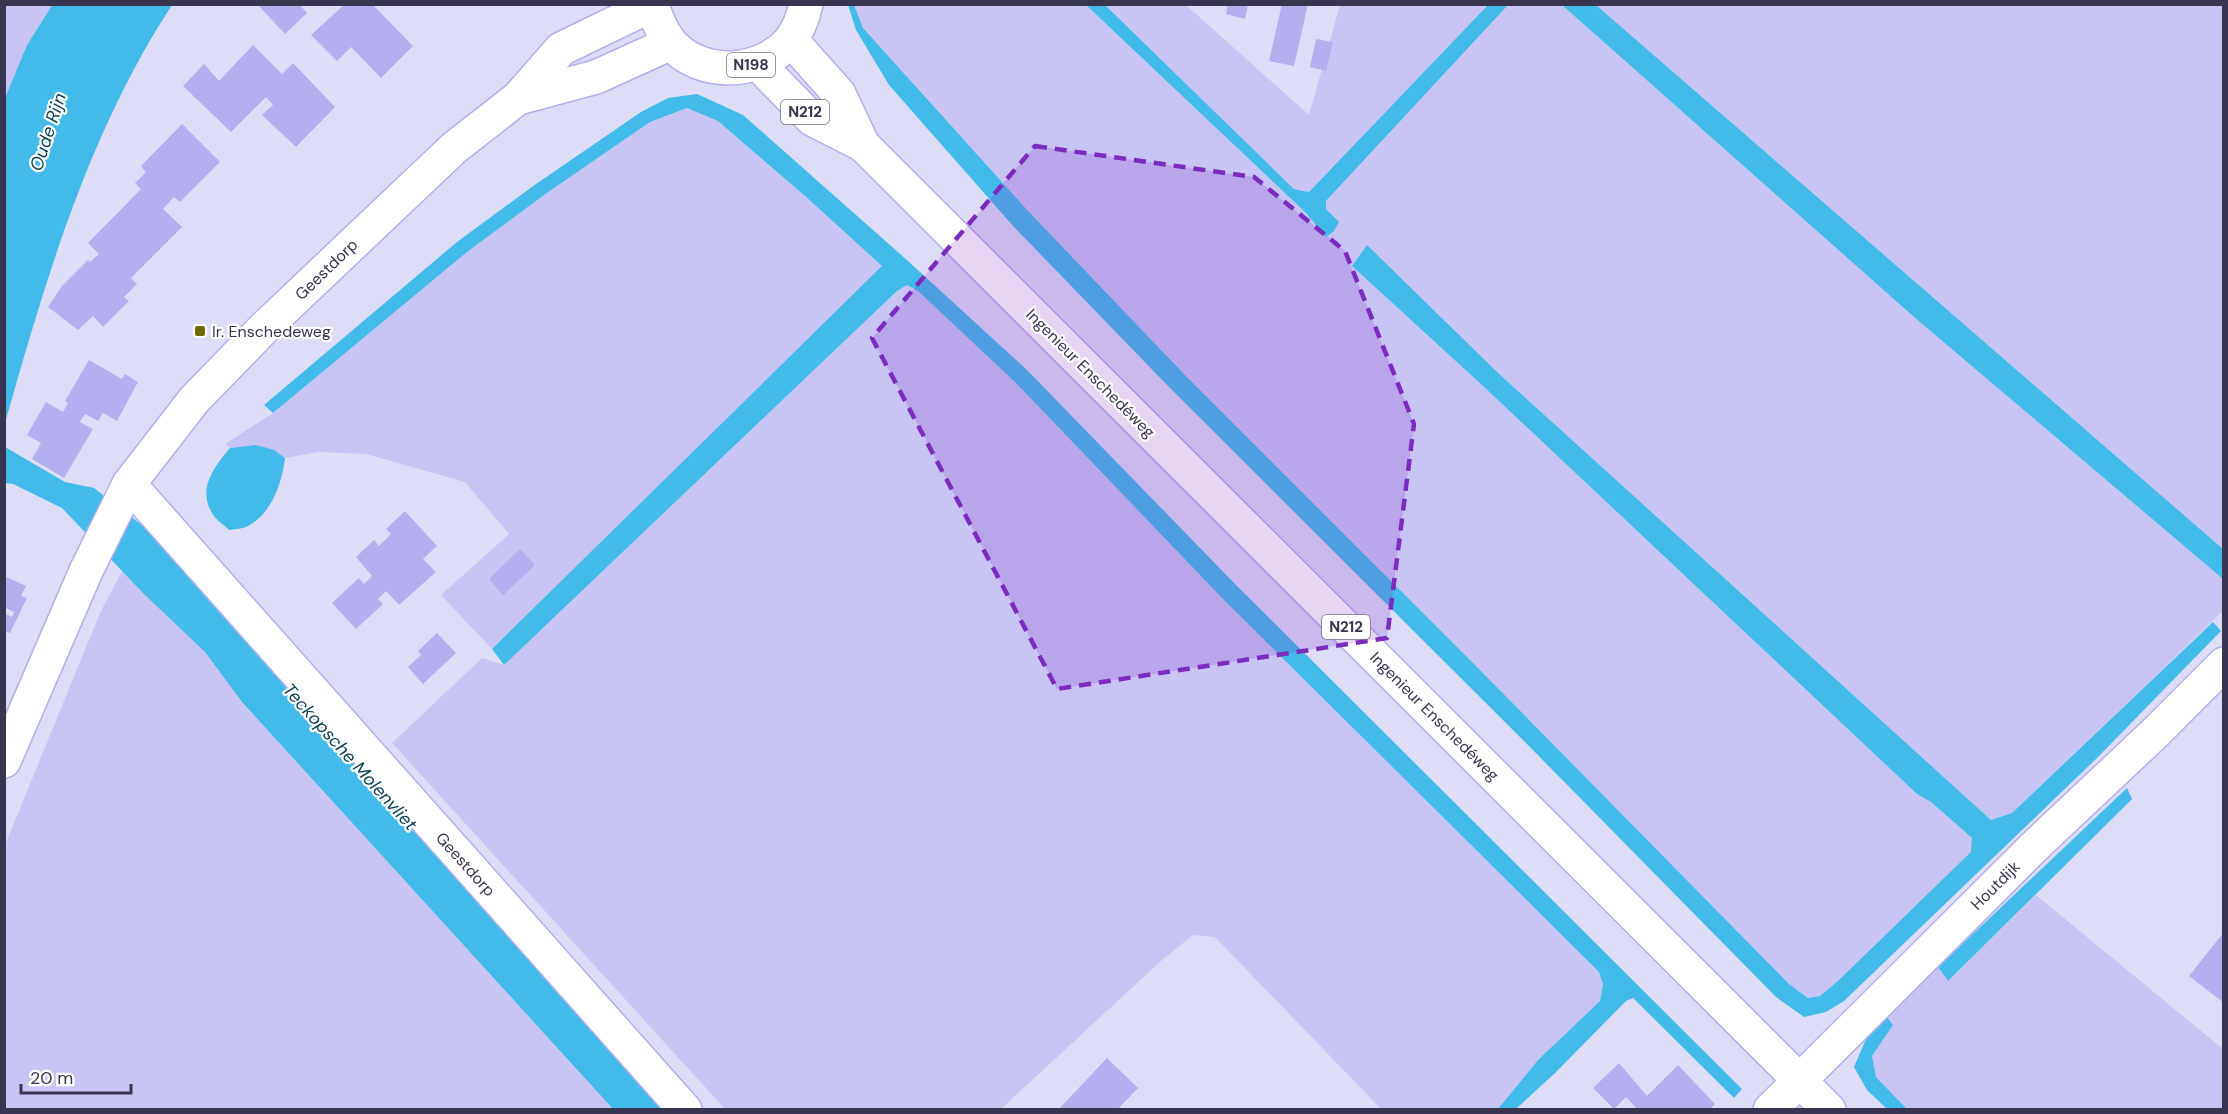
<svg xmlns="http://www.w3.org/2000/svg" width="2228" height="1114" font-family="'DM Sans',sans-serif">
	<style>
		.green { fill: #c8c4f4 }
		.water { fill: #43bbea }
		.building { fill: #b4afef }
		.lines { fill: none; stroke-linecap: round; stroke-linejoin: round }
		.minor-casing { stroke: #b3aeee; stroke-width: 36 }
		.major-casing { stroke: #b3aeee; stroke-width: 36 }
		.minor { stroke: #fff; stroke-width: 33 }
		.major { stroke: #fff; stroke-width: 33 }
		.marked { fill: #7b2cbf; fill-opacity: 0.2; stroke: #7b2cbf; stroke-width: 4.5; stroke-dasharray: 12 8; stroke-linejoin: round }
		.poi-dot { fill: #6d6a07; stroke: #fff; stroke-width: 2 }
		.labels { text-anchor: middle; stroke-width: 4.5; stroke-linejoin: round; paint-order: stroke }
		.shield { fill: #fff; stroke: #737284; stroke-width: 1.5 }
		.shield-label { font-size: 15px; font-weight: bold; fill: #37354f }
		.street-label { font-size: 16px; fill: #37354f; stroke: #fff }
		.poi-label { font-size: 16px; fill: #37354f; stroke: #fff; text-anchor: start }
		.water-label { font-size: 18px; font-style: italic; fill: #0d4154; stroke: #fff }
	</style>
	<rect width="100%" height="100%" fill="#deddf8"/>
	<!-- green -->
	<path class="green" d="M 5,5 L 53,5 L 27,45 L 5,98 Z
		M 854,5 L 1086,5 L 1306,213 L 1326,237 L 1326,201 L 1508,5 L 1562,5 L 1914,317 L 2223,579 L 2223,611 L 2012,813 L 1991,820 L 1496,371 L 1366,246 L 1352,266 L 1483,386 L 1917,794 L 1931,802 L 1972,838 L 1972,852 L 1839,980 L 1820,996 L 1808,998 L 1789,984 L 1474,664 L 1184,374 L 1029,212 L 863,28 Z
		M 1105,5 L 1186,5 L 1309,115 L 1340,5 L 1488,5 L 1309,192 L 1294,189 Z
		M 1596,5 L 2223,5 L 2223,549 Z
		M 687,108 L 718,121 L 805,196 L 883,267 L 492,649 L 441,595 L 509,534 L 465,482 L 366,454 L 318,452 L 285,458 C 267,445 252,445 230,448 L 225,444 L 273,413 L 467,252 L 544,195 L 650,122 Z
		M 907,285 L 918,291 L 1015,382 L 1223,599 L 1599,972 L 1603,984 L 1600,1001 L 1538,1060 L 1498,1109 L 1381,1109 L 1215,937 L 1193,935 L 1162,960 L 1001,1109 L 725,1109 L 392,743 L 482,658 L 504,665 L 897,291 Z
		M 122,571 L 205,652 L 242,702 L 613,1109 L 5,1110 L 5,845 L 100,613 Z
		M 2036,895 L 2223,1049 L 2223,1109 L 1907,1109 L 1876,1077 L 1872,1056 L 1893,1025 L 1887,1017 L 1938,967 L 1948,981 Z"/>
	<!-- water -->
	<path class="water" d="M 53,4 L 172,5 C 89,132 46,278 5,423 L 5,98 L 27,45 Z
		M 848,5 L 854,5 L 863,28 L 1029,212 L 1184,374 L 1474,664 L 1789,984 L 1808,998 L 1820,996 L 1839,980 L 1971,852 L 1972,838 L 1931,802 L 1917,794 L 1483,386 L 1352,266 L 1367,245 L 1496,371 L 1991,820 L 2012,813 L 2213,622 L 2221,631 L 2097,758 L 1844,1001 L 1826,1012 L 1804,1017 L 1776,997 L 1527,744 L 1171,389 L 1014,227 L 889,85 L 856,30 Z
		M 1086,5 L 1105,5 L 1294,189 L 1309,192 L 1488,5 L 1508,5 L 1326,201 L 1326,209 L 1339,222 L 1334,231 L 1326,237 L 1306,213 Z
		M 1562,5 L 1596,5 L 2223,549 L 2223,579 L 1914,317 Z
		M 697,94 L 743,115 L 908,261 L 1028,371 L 1237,586 L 1742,1089 L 1734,1098 L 1633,998 L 1626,1001 L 1555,1073 L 1516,1109 L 1498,1109 L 1538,1060 L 1600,1001 L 1603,984 L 1599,972 L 1223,599 L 1015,382 L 918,291 L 907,285 L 897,291 L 504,665 L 492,649 L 882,266 L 805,196 L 718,121 L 687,108 L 650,122 L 544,195 L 467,252 L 273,413 L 264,405 L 457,242 L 536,184 L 641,112 L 668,98 Z
		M 256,445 L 274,450 L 285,458 C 282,483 272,513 248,526 C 243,529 235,529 229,530 C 224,525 215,519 212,513 C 197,488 215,466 230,448 Z
		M 5,447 L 65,482 L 94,488 L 155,535 L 236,631 L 366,765 L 670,1109 L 613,1109 L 242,702 L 205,652 L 144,594 L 62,508 L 13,484 L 5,483 Z
		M 2127,788 L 2132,799 L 1948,981 L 1938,967 Z
		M 1887,1017 L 1893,1025 L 1872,1056 L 1876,1077 L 1907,1109 L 1887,1109 L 1867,1090 L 1854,1067 L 1869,1032 Z"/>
	<!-- building -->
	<path class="building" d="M 257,4 L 299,4 L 307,13 L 285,34 Z
		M 345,4 L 372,4 L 413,46 L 381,78 L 351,47 L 337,61 L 311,35 Z
		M 1228,4 L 1248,4 L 1245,19 L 1226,14 Z
		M 1282,4 L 1308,4 L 1294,66 L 1269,61 Z
		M 1316,39 L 1333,42 L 1326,71 L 1310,67 Z
		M 253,45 L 282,74 L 293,63 L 335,107 L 296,147 L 262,115 L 273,105 L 266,97 L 231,132 L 183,86 L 204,64 L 219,81 Z
		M 182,124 L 220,162 L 180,202 L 174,197 L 163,209 L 182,227 L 131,278 L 137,284 L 124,297 L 129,301 L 103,327 L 93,316 L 78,330 L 48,307 L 62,286 L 88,260 L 90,262 L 99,254 L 88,243 L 141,189 L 135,183 L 146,172 L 141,166 Z
		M 89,360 L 122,379 L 125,374 L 138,382 L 117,421 L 103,413 L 98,421 L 85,414 L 80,422 L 93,429 L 64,478 L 32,459 L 41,443 L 27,435 L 46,402 L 63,412 L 68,403 L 65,401 Z
		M 405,511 L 437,546 L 423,559 L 436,572 L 399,605 L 386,591 L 378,599 L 383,604 L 356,629 L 332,603 L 359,578 L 364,584 L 372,576 L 356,557 L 374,540 L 379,546 L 391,534 L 386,529 Z
		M 520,549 L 535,565 L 503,595 L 489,579 Z
		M 4,576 L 26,586 L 21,596 L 27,598 L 10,633 L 4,631 L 4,617 L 6,614 L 12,617 L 14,612 L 4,607 Z
		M 437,633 L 456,653 L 423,684 L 408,667 L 421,655 L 418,651 Z
		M 2224,932 L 2224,1003 L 2189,976 Z
		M 1107,1058 L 1138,1088 L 1117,1110 L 1058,1110 Z
		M 1619,1063 L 1647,1096 L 1678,1065 L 1715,1104 L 1709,1110 L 1638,1110 L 1626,1097 L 1614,1109 L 1593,1088 Z"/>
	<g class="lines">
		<defs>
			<path id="minor" d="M 129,484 L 685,1110
				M 1770,1110 L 2036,845 L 2155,733 L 2224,664"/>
			<path id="major" d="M 652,4 C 656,18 661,30 670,42 C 700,78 759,75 789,42 C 798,31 803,18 806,4
				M 791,40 L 839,94 L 863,145
				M 757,63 L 812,119 L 863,145 L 1829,1110
				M 518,98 L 596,77 L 671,43
				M 4,761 L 86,571 L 129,484 L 194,400 L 264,328 L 454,148 L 518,98 L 561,49 L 652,5"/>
		</defs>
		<!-- minor casing -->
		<use href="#minor" class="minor-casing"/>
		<!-- major casing -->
		<use href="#major" class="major-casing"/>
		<!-- minor -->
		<use href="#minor" class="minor"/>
		<!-- major -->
		<use href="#major" class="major"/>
	</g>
	<!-- marked area -->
	<path class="marked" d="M 1035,146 L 1254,177 L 1345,251 L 1414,424 L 1387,638 L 1057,689 L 872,338 Z"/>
	<!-- markers -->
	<rect class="poi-dot" x="194" y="325" width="12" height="12" rx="3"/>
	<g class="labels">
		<!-- shield labels -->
		<g class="shield">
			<rect x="727" y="53" width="48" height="24" rx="4.5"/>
			<rect x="781" y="100" width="48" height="24" rx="4.5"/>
			<rect x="1322" y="615" width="48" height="24" rx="4.5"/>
		</g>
		<g class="shield-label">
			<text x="751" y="70">N198</text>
			<text x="805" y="117">N212</text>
			<text x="1346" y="632">N212</text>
		</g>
		<!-- street labels -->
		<g class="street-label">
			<text transform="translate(326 269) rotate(-44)" y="6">Geestdorp</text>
			<text transform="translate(1091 373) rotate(45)" y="6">Ingenieur Enschedéweg</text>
			<text transform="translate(1435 716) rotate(45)" y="6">Ingenieur Enschedéweg</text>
			<text transform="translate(466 864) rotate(48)" y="6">Geestdorp</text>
			<text transform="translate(1995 885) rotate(-45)" y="6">Houtdijk</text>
		</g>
		<!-- poi labels -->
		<g class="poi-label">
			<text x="212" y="337">Ir. Enschedeweg</text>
		</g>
		<!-- water labels -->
		<g class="water-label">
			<text transform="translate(48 132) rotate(-72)" y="6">Oude Rijn</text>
			<text transform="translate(350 757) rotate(48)" y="6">Teckopsche Molenvliet</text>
		</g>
	</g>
	<!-- border -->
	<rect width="2228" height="1114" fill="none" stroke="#37354f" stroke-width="12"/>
	<!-- scale -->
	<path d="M21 1084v9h110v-9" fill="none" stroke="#37354f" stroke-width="3"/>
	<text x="30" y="1084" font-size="18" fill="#37354f" stroke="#ffffff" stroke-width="4.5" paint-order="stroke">20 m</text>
</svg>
